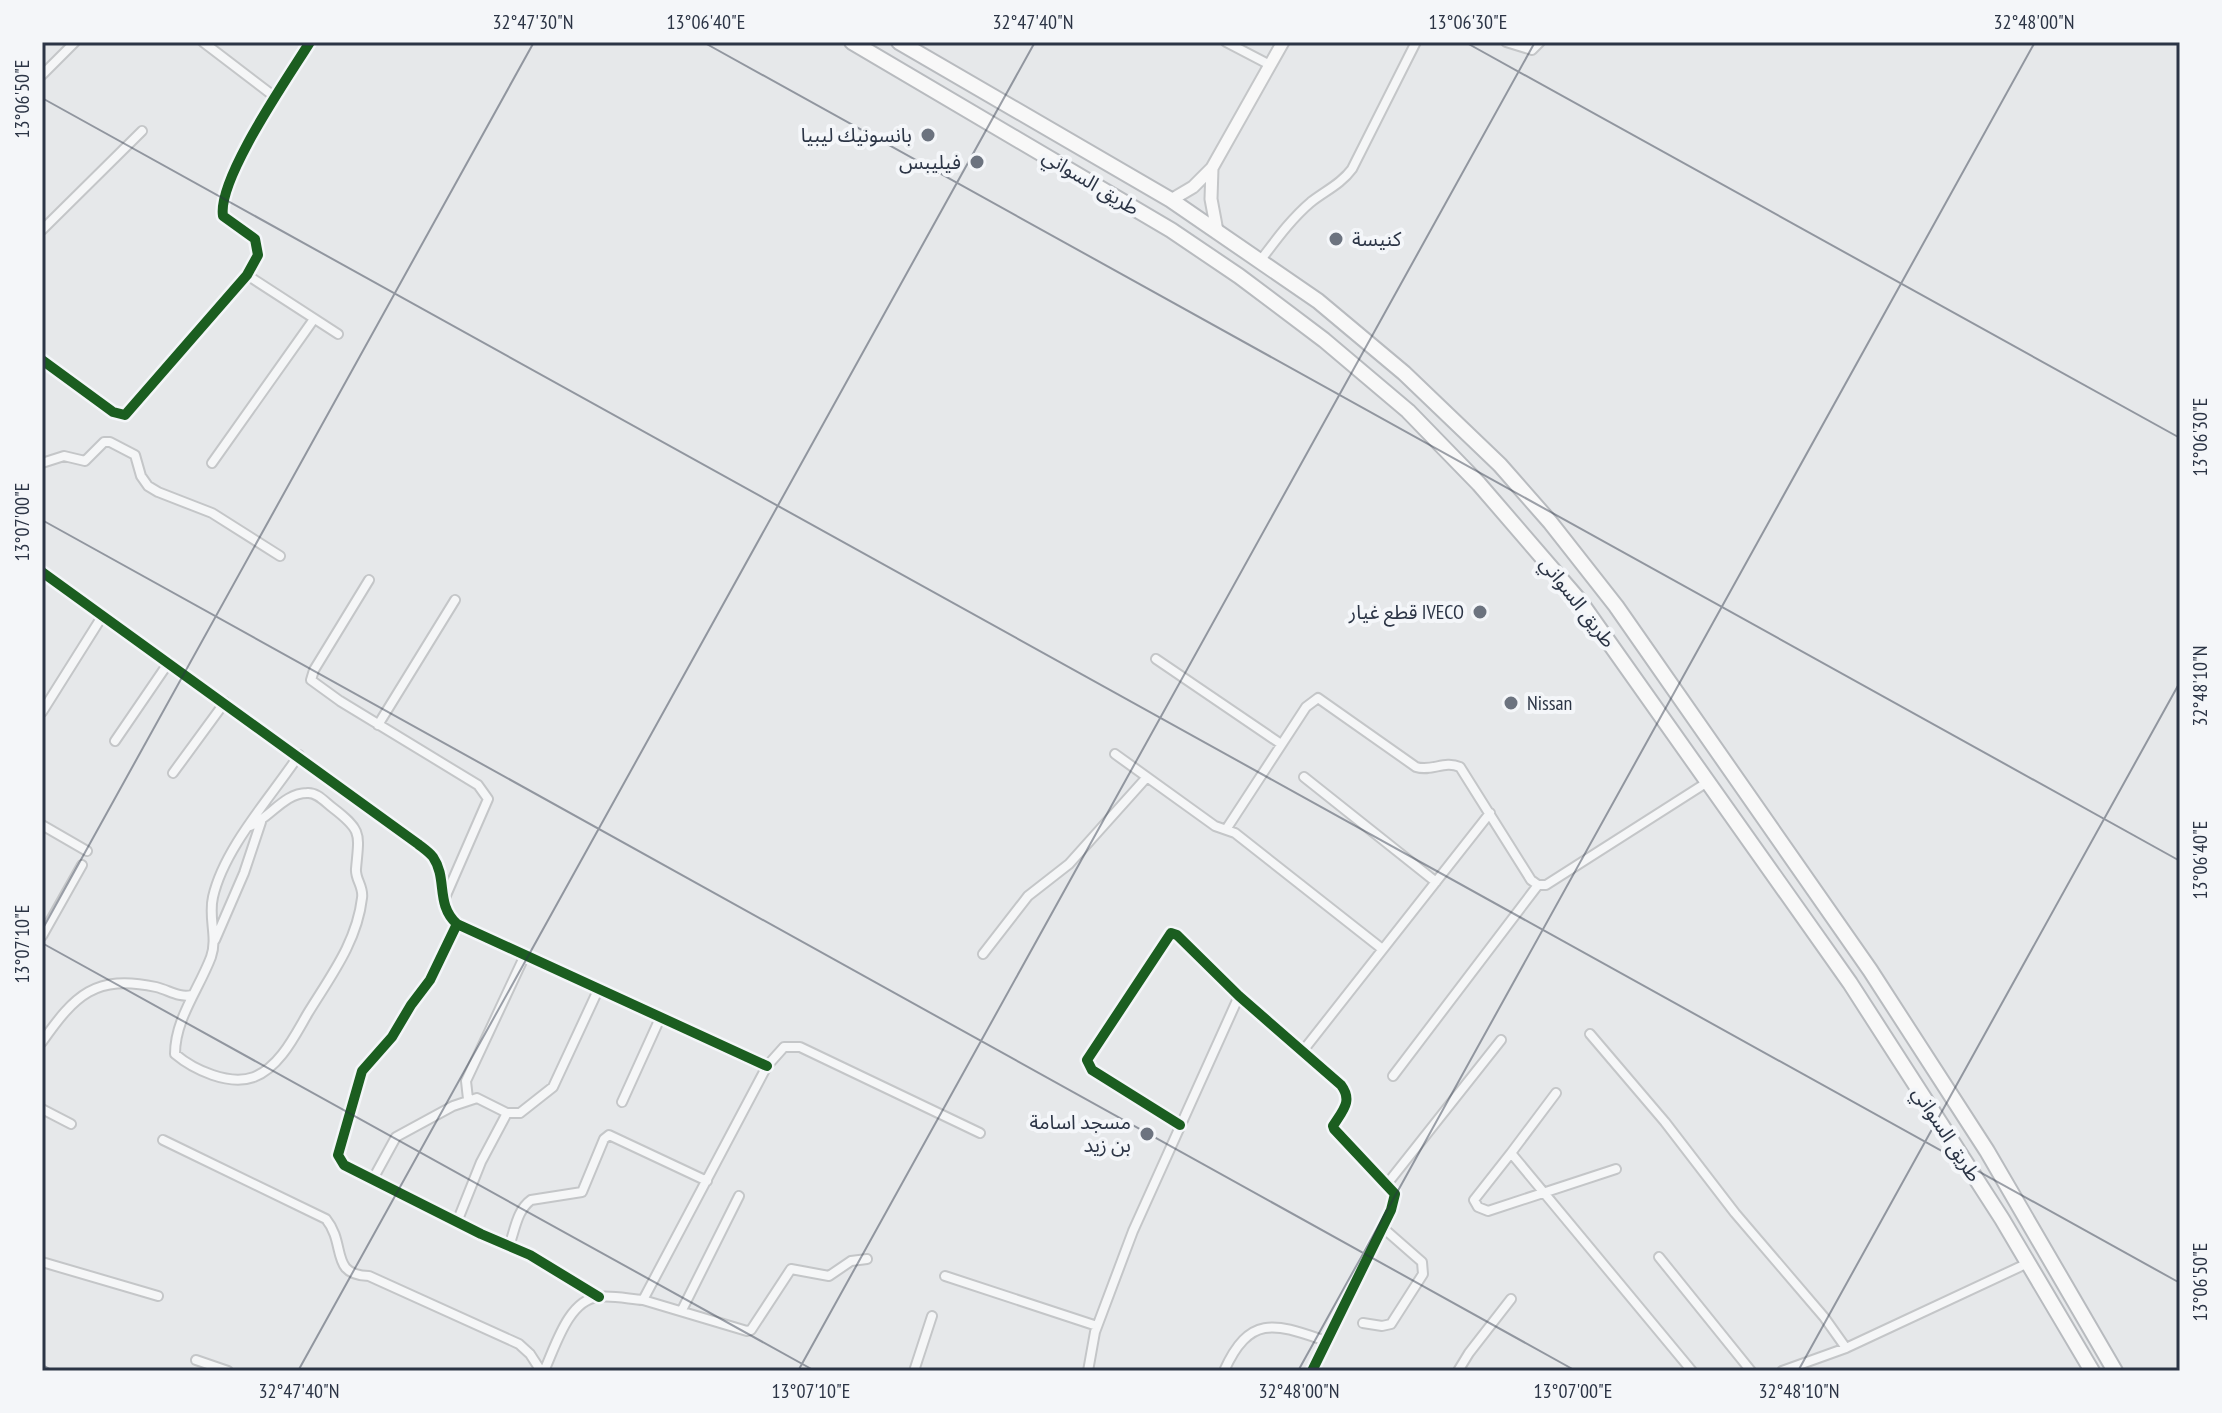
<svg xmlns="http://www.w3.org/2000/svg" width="2222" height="1413" font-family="'PT Sans Narrow','Noto Sans Arabic',sans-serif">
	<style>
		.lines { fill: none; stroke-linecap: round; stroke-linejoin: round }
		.minor-casing { stroke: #c4c6c8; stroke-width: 12 }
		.secondary-casing { stroke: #c4c6c8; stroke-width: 15 }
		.trunk-casing { stroke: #b8bbbf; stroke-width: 18 }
		.minor { stroke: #f5f6f7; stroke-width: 8 }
		.secondary { stroke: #f8f8f8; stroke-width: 11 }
		.trunk { stroke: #f8f8f8; stroke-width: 14 }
		.cycleway-casing { stroke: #f4f6f9; stroke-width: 15 }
		.cycleway { stroke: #1b5e20; stroke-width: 10 }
		.ticks { fill: none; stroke: #2b3445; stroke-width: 2; stroke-opacity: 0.45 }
		.poi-dot { fill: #6c737f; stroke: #f4f6f9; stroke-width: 3 }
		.labels { text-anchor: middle; stroke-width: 8; stroke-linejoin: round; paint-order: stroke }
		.poi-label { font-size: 20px; fill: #2b3445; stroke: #f4f6f9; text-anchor: end }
		.street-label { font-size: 20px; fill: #2b3445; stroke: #f4f6f9 }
		.neatline { fill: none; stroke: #2b3445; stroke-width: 3 }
		.ticks-label { font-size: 20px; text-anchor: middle; fill: #2b3445 }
	</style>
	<rect width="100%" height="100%" fill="#e6e8ea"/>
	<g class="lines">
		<defs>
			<path id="minor" d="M 203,42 L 275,97
				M 1226,42 L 1270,65
				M 1506,42 L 1532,50 L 1540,42
				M 42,75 L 75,42
				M 42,230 L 142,131
				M 1260,261 C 1276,240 1291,219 1311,202 C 1325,191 1341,184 1352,169 L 1416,42
				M 247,275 L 338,334
				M 42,360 L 113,412 L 125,415 L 247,275 L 258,255 L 255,239 L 223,216 C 217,179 289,76 310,42
				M 42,463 L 64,456 L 85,461 L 104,442 L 110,442 L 135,455 L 141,476 L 148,486 L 158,492 L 212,513 L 280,556
				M 212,463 L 314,319
				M 42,572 L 418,844 C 423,848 429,852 433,857 C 448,879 435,904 457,924 L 767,1066
				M 369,580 L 314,670 L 311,680 L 340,701 L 478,785 L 488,799 L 444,900
				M 1156,659 L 1281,744
				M 42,712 L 103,615
				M 378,725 L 455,600
				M 115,741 L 169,662
				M 1115,754 L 1215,826 L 1235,833 L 1381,948
				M 173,773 L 225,702
				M 1304,777 L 1436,882
				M 42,825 L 87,851
				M 250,826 C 270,818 284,793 307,793 C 317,792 325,802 333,808 C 363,831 359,834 356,869 C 355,879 364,887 362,898 C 357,942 330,977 308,1013 C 295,1035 280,1067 254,1077 C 229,1086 194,1070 175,1054 C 175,1019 199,989 211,957 C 218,937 208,918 213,897 C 224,848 271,797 299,755
				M 1227,828 L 1306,707 L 1318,698 L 1416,767 C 1432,772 1444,760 1460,767 L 1531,880 L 1538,885
				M 457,924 L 430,980 L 411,1005 L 392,1037 L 362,1071 L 338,1155 L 344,1165 L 481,1234 L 530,1255 L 599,1297
				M 42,936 L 82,865
				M 215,940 L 244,873 L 261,822
				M 983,954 L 1028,896 L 1069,864 L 1147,777
				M 1590,1034 L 1665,1122 L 1735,1213 L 1824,1317 L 1846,1348
				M 42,1042 C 75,995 95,974 156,987 C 169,990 178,998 192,995
				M 1302,1052 L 1490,813
				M 1393,1076 L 1538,885 L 1546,885 L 1706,783
				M 1556,1093 L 1511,1153 L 1692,1371
				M 468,1099 L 466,1081 L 525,955
				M 622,1102 L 661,1016
				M 42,1109 L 71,1124
				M 1180,1125 L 1092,1070 L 1087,1060 L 1171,933 L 1177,935 L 1239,996 L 1341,1085 C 1353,1101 1343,1110 1333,1126 L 1334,1129 L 1395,1194 L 1391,1210 L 1312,1371
				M 163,1140 L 326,1219 C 347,1245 329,1275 369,1276 L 519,1344 L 530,1354 L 541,1371
				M 1511,1153 L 1474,1200 L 1478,1207 L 1488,1211 L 1616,1169
				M 373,1179 L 396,1137 L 453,1106 L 477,1098 L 507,1113 L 520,1113 L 553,1087 L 599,988
				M 1387,1184 L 1501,1040
				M 457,1222 L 481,1162 L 507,1113
				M 509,1246 C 515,1230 517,1210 531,1200 L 582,1192 L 604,1139 L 609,1135 L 707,1181
				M 1659,1257 L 1751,1371
				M 42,1262 L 158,1296
				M 945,1276 L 1097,1326
				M 643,1300 L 747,1331 L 751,1330 L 791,1269 L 829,1276 L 851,1261 L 867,1259
				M 682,1310 L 739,1196
				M 1363,1323 L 1382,1326 L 1391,1324 L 1423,1274 L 1422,1262 L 1382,1227
				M 196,1360 L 228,1371
				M 544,1371 C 555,1348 568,1300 598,1297 C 611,1295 629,1299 643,1300 L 767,1066 L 784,1047 L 800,1047 L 980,1133
				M 914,1371 L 932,1316
				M 1088,1371 L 1095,1332 L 1133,1231 L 1239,996
				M 1224,1371 C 1250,1313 1276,1324 1326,1341
				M 1458,1371 L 1469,1353 L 1511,1299
				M 1782,1371 L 1846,1348 L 2028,1263"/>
			<path id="secondary" d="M 1212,168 L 1211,199 L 1217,231
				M 1171,200 L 1193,187 L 1212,168 L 1283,42"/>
			<path id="trunk" d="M 852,42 L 1171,230 L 1239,276 L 1324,340 L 1408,411 L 1479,484 L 1579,600 L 1850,983 L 2002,1219 L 2092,1371
				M 899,42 L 1171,200 L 1318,301 L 1404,373 L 1500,465 L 1550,522 L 1616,606 L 1870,970 L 1987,1151 L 2115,1371"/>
		</defs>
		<!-- minor casing -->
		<use href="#minor" class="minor-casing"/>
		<!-- secondary casing -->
		<use href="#secondary" class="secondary-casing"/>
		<!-- trunk casing -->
		<use href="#trunk" class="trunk-casing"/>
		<!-- minor -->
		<use href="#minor" class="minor"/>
		<!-- secondary -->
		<use href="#secondary" class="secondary"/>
		<!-- trunk -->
		<use href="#trunk" class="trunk"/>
		<defs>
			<path id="cycleway" d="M 42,360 L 113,412 L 125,415 L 247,275 L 258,255 L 255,239 L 223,216 C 217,179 289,76 310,42
				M 42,572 L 418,844 C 423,848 429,852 433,857 C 448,879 435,904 457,924 L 767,1066
				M 457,924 L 430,980 L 411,1005 L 392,1037 L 362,1071 L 338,1155 L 344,1165 L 481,1234 L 530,1255 L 599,1297
				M 1180,1125 L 1092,1070 L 1087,1060 L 1171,933 L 1177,935 L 1239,996 L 1341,1085 C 1353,1101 1343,1110 1333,1126 L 1334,1129 L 1395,1194 L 1391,1210 L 1312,1371"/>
		</defs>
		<!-- cycleway casing -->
		<use href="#cycleway" class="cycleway-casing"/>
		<!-- cycleway -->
		<use href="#cycleway" class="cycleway"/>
	</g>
	<!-- ticks -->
	<path class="ticks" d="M 703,42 L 2180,861M 1465,42 L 2180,438M 42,98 L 2180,1283M 42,520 L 1576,1371M 42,930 L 534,42M 42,943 L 815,1371M 42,1365 L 53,1371M 298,1371 L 1035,42M 798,1371 L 1535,42M 1298,1371 L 2035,42M 1798,1371 L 2180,682"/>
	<!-- markers -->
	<g class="poi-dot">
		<circle cx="928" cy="135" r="8"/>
		<circle cx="977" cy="162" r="8"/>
		<circle cx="1336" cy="239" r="8"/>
		<circle cx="1480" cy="612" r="8"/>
		<circle cx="1511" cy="703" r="8"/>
		<circle cx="1147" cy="1134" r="8"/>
	</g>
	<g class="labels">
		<!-- poi labels -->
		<g class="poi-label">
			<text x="912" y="142">بانسونيك ليبيا</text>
			<text x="961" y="169">فيليبس</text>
			<text x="1352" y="246" text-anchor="start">كنيسة</text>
			<text x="1464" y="619">قطع غيار IVECO</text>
			<text x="1527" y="710" text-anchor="start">Nissan</text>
			<text x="1131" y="1129">مسجد اسامة<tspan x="1131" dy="23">بن زيد</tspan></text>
		</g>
		<!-- street labels -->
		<g class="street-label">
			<text transform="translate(1091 182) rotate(31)" y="7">طريق السواني</text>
			<text transform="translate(1578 602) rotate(52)" y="7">طريق السواني</text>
			<text transform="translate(1947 1134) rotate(57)" y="7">طريق السواني</text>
		</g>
	</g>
	<!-- border -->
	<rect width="2222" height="1413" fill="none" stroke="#f4f6f9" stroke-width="88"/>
	<rect x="44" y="44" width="2134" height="1325" class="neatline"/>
	<g class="ticks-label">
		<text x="533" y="29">32°47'30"N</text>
		<text x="706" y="29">13°06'40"E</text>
		<text x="1033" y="29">32°47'40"N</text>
		<text x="1468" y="29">13°06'30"E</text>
		<text x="2034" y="29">32°48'00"N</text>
		<text transform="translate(22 99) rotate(-90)" y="7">13°06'50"E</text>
		<text transform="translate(2200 437) rotate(-90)" y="7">13°06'30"E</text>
		<text transform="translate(22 522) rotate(-90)" y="7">13°07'00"E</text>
		<text transform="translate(2200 686) rotate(-90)" y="7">32°48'10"N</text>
		<text transform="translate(2200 860) rotate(-90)" y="7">13°06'40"E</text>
		<text transform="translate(22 944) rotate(-90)" y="7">13°07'10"E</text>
		<text transform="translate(2200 1282) rotate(-90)" y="7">13°06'50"E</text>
		<text x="299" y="1398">32°47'40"N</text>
		<text x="811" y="1398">13°07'10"E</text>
		<text x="1299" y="1398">32°48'00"N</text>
		<text x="1573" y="1398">13°07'00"E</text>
		<text x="1799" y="1398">32°48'10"N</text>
	</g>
</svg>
